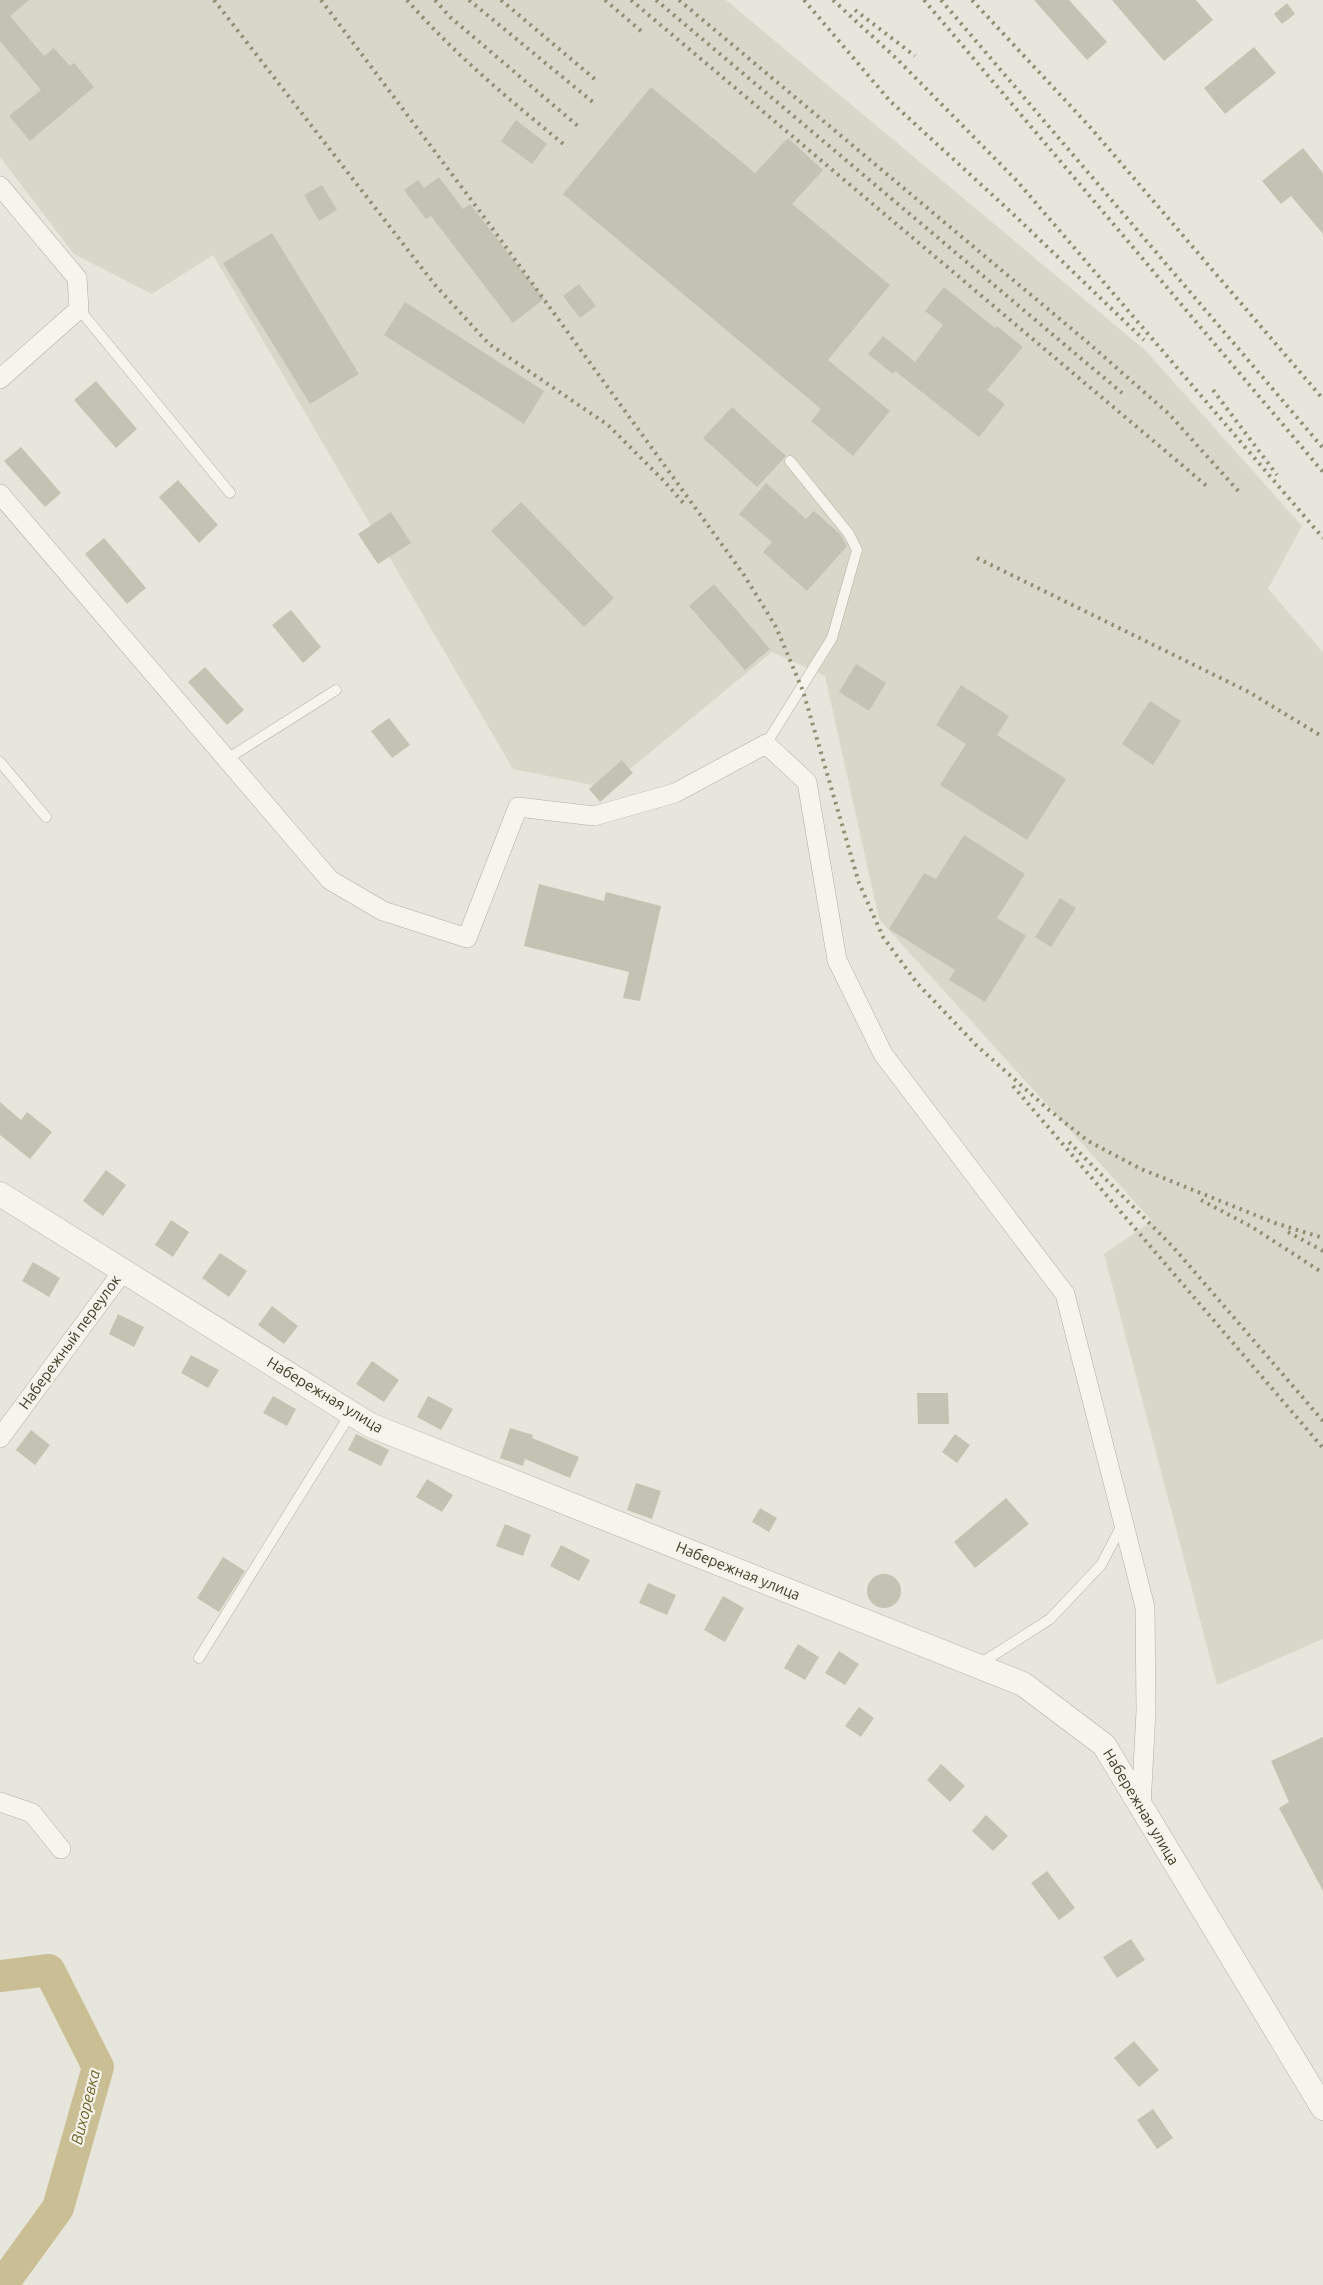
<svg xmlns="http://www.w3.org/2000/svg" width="1323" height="2285" font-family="Ubuntu,sans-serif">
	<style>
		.built { fill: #d9d7ca }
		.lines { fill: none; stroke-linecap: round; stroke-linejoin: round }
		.river { stroke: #cabe94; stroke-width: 32 }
		.building { fill: #c4c2b3 }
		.service-casing { stroke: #b1afa1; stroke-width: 11 }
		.minor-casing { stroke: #b1afa1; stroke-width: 20 }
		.tertiary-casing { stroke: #b1afa1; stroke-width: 25 }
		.service { stroke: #f5f5ee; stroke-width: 10 }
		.minor { stroke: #f5f5ee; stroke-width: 19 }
		.tertiary { stroke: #f5f5ee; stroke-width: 24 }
		.rail { stroke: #918e74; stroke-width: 4; stroke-dasharray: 2.5 5; stroke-linecap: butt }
		.labels { text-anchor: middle; stroke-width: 4.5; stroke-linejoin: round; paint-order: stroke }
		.street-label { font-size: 15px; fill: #3e3b25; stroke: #f5f3eb }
		.water-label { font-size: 16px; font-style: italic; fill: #73672d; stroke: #f5f3eb }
	</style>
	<rect width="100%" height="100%" fill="#e7e6dc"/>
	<!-- built -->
	<path class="built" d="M 0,0 L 726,0 L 1146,351 L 1302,526 L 1268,589 L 1323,652 L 1323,1639 L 1217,1685 L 1104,1254 L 1152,1221 L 879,919 L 825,676 L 772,652 L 607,788 L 513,769 L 213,255 L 152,294 L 74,254 L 0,157 Z"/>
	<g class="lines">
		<!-- river -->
		<path class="river" d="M 0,1976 L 49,1970 L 98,2067 L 58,2208 L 2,2285"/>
	</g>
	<!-- building -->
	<path class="building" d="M 0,0 L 29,0 L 10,16 L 44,56 L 54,48 L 70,66 L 74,63 L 94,87 L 30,141 L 9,116 L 41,90 L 0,41 Z
		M 1034,0 L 1069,0 L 1107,42 L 1087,60 Z
		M 1112,0 L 1196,0 L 1213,20 L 1164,61 Z
		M 1287,3 L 1295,14 L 1282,24 L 1274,14 Z
		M 1254,47 L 1276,73 L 1225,114 L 1204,88 Z
		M 651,87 L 755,173 L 788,138 L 823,170 L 792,204 L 890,285 L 828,360 L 890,411 L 853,456 L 811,421 L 821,409 L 563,194 Z
		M 516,120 L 547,144 L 532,164 L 501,141 Z
		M 1303,148 L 1323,173 L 1323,234 L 1291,196 L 1281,204 L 1262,181 Z
		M 439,177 L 463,209 L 470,204 L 544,299 L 513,323 L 431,216 L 426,219 L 404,190 L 418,180 L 424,188 Z
		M 322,185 L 337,210 L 319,221 L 304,195 Z
		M 272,233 L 359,374 L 310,404 L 223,263 Z
		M 579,284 L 596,306 L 580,318 L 563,296 Z
		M 944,287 L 995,328 L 997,326 L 1023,347 L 987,390 L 1005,404 L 979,437 L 895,371 L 893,374 L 868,354 L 883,336 L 915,362 L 943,325 L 925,311 Z
		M 405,302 L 544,391 L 524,424 L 384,335 Z
		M 96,381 L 137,429 L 116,448 L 74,400 Z
		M 732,407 L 786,456 L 757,487 L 703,438 Z
		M 21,447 L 61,493 L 45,507 L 4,461 Z
		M 178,480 L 218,525 L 199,543 L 159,497 Z
		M 766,483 L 806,519 L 814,511 L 840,534 L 847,546 L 807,591 L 763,552 L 772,542 L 739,514 Z
		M 521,502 L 614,598 L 584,627 L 491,531 Z
		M 391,512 L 411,543 L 378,564 L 358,534 Z
		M 104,538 L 146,588 L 127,604 L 85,554 Z
		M 714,584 L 770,649 L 745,670 L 689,606 Z
		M 291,610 L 321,647 L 303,663 L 272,625 Z
		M 856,664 L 886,683 L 869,711 L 839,692 Z
		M 205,667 L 244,710 L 227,725 L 188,682 Z
		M 961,685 L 1009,716 L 997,735 L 1066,779 L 1027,840 L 940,785 L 966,744 L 936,725 Z
		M 1150,701 L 1181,721 L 1153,765 L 1122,744 Z
		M 389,718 L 410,745 L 392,758 L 371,731 Z
		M 622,760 L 633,773 L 600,802 L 589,789 Z
		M 964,835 L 1025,874 L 997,918 L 1026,936 L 985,1002 L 949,980 L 955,970 L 889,929 L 924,873 L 936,879 Z
		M 539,884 L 604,901 L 606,892 L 661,906 L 640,1001 L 623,998 L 629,972 L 524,946 Z
		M 1060,898 L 1076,908 L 1051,947 L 1035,937 Z
		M 0,1102 L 21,1120 L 27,1112 L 52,1132 L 30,1159 L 0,1135 Z
		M 106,1170 L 126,1185 L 103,1216 L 83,1201 Z
		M 171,1220 L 189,1232 L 173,1257 L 155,1245 Z
		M 220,1253 L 247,1271 L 229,1297 L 202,1278 Z
		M 33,1262 L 60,1278 L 49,1297 L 22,1281 Z
		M 272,1306 L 298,1326 L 284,1344 L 258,1325 Z
		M 118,1314 L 144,1327 L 134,1347 L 109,1334 Z
		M 191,1355 L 219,1370 L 208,1388 L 181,1373 Z
		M 372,1361 L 399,1380 L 384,1402 L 356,1384 Z
		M 917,1393 L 948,1393 L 949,1424 L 918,1424 Z
		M 273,1396 L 296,1409 L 287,1426 L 263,1413 Z
		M 428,1396 L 453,1409 L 441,1430 L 417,1417 Z
		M 510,1428 L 533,1435 L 532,1438 L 579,1457 L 570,1478 L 525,1459 L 523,1466 L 500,1458 Z
		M 31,1430 L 50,1445 L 35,1465 L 16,1450 Z
		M 356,1434 L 389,1450 L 381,1466 L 348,1450 Z
		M 955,1434 L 970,1445 L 957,1463 L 942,1452 Z
		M 427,1479 L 453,1495 L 442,1512 L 416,1497 Z
		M 636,1483 L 661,1491 L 652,1519 L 627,1510 Z
		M 1006,1498 L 1029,1524 L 975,1568 L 954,1542 Z
		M 760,1508 L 777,1518 L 769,1532 L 752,1522 Z
		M 505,1524 L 531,1535 L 523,1556 L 496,1546 Z
		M 561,1545 L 590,1560 L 579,1581 L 550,1566 Z
		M 223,1557 L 245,1571 L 219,1612 L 197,1598 Z
		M867 1591a17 17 0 1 1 34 0a17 17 0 1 1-34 0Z
		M 648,1583 L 676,1595 L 667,1615 L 639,1603 Z
		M 723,1596 L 744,1608 L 725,1642 L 704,1630 Z
		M 798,1644 L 819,1657 L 805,1680 L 784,1668 Z
		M 839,1651 L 859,1664 L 845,1685 L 825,1673 Z
		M 859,1707 L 874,1718 L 861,1737 L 845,1726 Z
		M 1323,1737 L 1323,1891 L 1279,1808 L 1289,1802 L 1271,1761 Z
		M 941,1764 L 965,1786 L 950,1802 L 927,1780 Z
		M 986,1815 L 1008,1836 L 993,1851 L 972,1831 Z
		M 1047,1871 L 1075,1908 L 1059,1920 L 1031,1883 Z
		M 1131,1939 L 1145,1960 L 1117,1978 L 1103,1957 Z
		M 1134,2041 L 1159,2070 L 1139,2087 L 1114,2058 Z
		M 1153,2109 L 1173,2138 L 1157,2149 L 1137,2120 Z"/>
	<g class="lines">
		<defs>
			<path id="service" d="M 79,309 L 230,493
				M 766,744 L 832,638 L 857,550 L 849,534 L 790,461
				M 227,759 L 336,690
				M 0,762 L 46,817
				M 199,1658 L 351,1413
				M 978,1665 L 1050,1619 L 1101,1565 L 1122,1525"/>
			<path id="minor" d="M 0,186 L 77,278 L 79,309 L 0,379
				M 0,494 L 330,880 L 383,911 L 467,938 L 518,807 L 594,816 L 675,793 L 766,744 L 807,782 L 837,960 L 883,1054 L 1065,1294 L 1145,1607 L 1146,1711 L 1141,1807
				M 0,1438 L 123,1271
				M 0,1802 L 32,1813 L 61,1849"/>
			<path id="tertiary" d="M 0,1194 L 370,1425 L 1023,1684 L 1104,1745 L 1323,2108"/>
		</defs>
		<!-- service casing -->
		<use href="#service" class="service-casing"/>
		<!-- minor casing -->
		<use href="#minor" class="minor-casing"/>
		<!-- tertiary casing -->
		<use href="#tertiary" class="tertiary-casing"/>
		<!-- service -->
		<use href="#service" class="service"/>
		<!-- minor -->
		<use href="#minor" class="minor"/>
		<!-- tertiary -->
		<use href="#tertiary" class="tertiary"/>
		<!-- rail -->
		<path class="rail" d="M 214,0 L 435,285 L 489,344 L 608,425 L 664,481 L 686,506
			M 321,0 L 487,221 L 744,575 L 776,627 L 803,691 L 859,883 L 883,937 L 917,983 L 976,1045 L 1049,1110 L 1088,1141 L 1141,1169 L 1275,1223 L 1323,1238
			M 407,0 C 455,55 511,101 567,147
			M 435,0 L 450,17 L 579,127
			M 469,0 L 594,103
			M 501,0 L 597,81
			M 605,0 L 641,31
			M 631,0 L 1208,487
			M 656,0 L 1122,393
			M 679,0 L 1086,341 L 1169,414 L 1241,494
			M 804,0 L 890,101 L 1012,213 L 1144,340
			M 833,0 L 897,59 L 1017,181 L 1323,538
			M 924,0 L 1323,472
			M 941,0 L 1323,448
			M 972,0 L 1090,127 L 1323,399
			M 855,10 L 915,56
			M 1213,390 L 1277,475
			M 977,558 L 1249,692 L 1323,737
			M 1013,1086 L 1323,1448
			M 1069,1142 L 1174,1248 L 1323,1421
			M 1201,1200 L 1252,1227 L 1323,1273
			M 1288,1232 L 1323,1251"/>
	</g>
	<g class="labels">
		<!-- street labels -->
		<g class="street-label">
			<text transform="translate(70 1342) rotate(-54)" y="5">Набережный переулок</text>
			<text transform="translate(325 1395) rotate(31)" y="5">Набережная улица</text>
			<text transform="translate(738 1571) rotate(22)" y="5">Набережная улица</text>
			<text transform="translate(1141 1807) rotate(59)" y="5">Набережная улица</text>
		</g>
		<!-- water labels -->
		<g class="water-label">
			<text transform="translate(85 2107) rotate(-76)" y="6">Вихоревка</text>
		</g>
	</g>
</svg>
